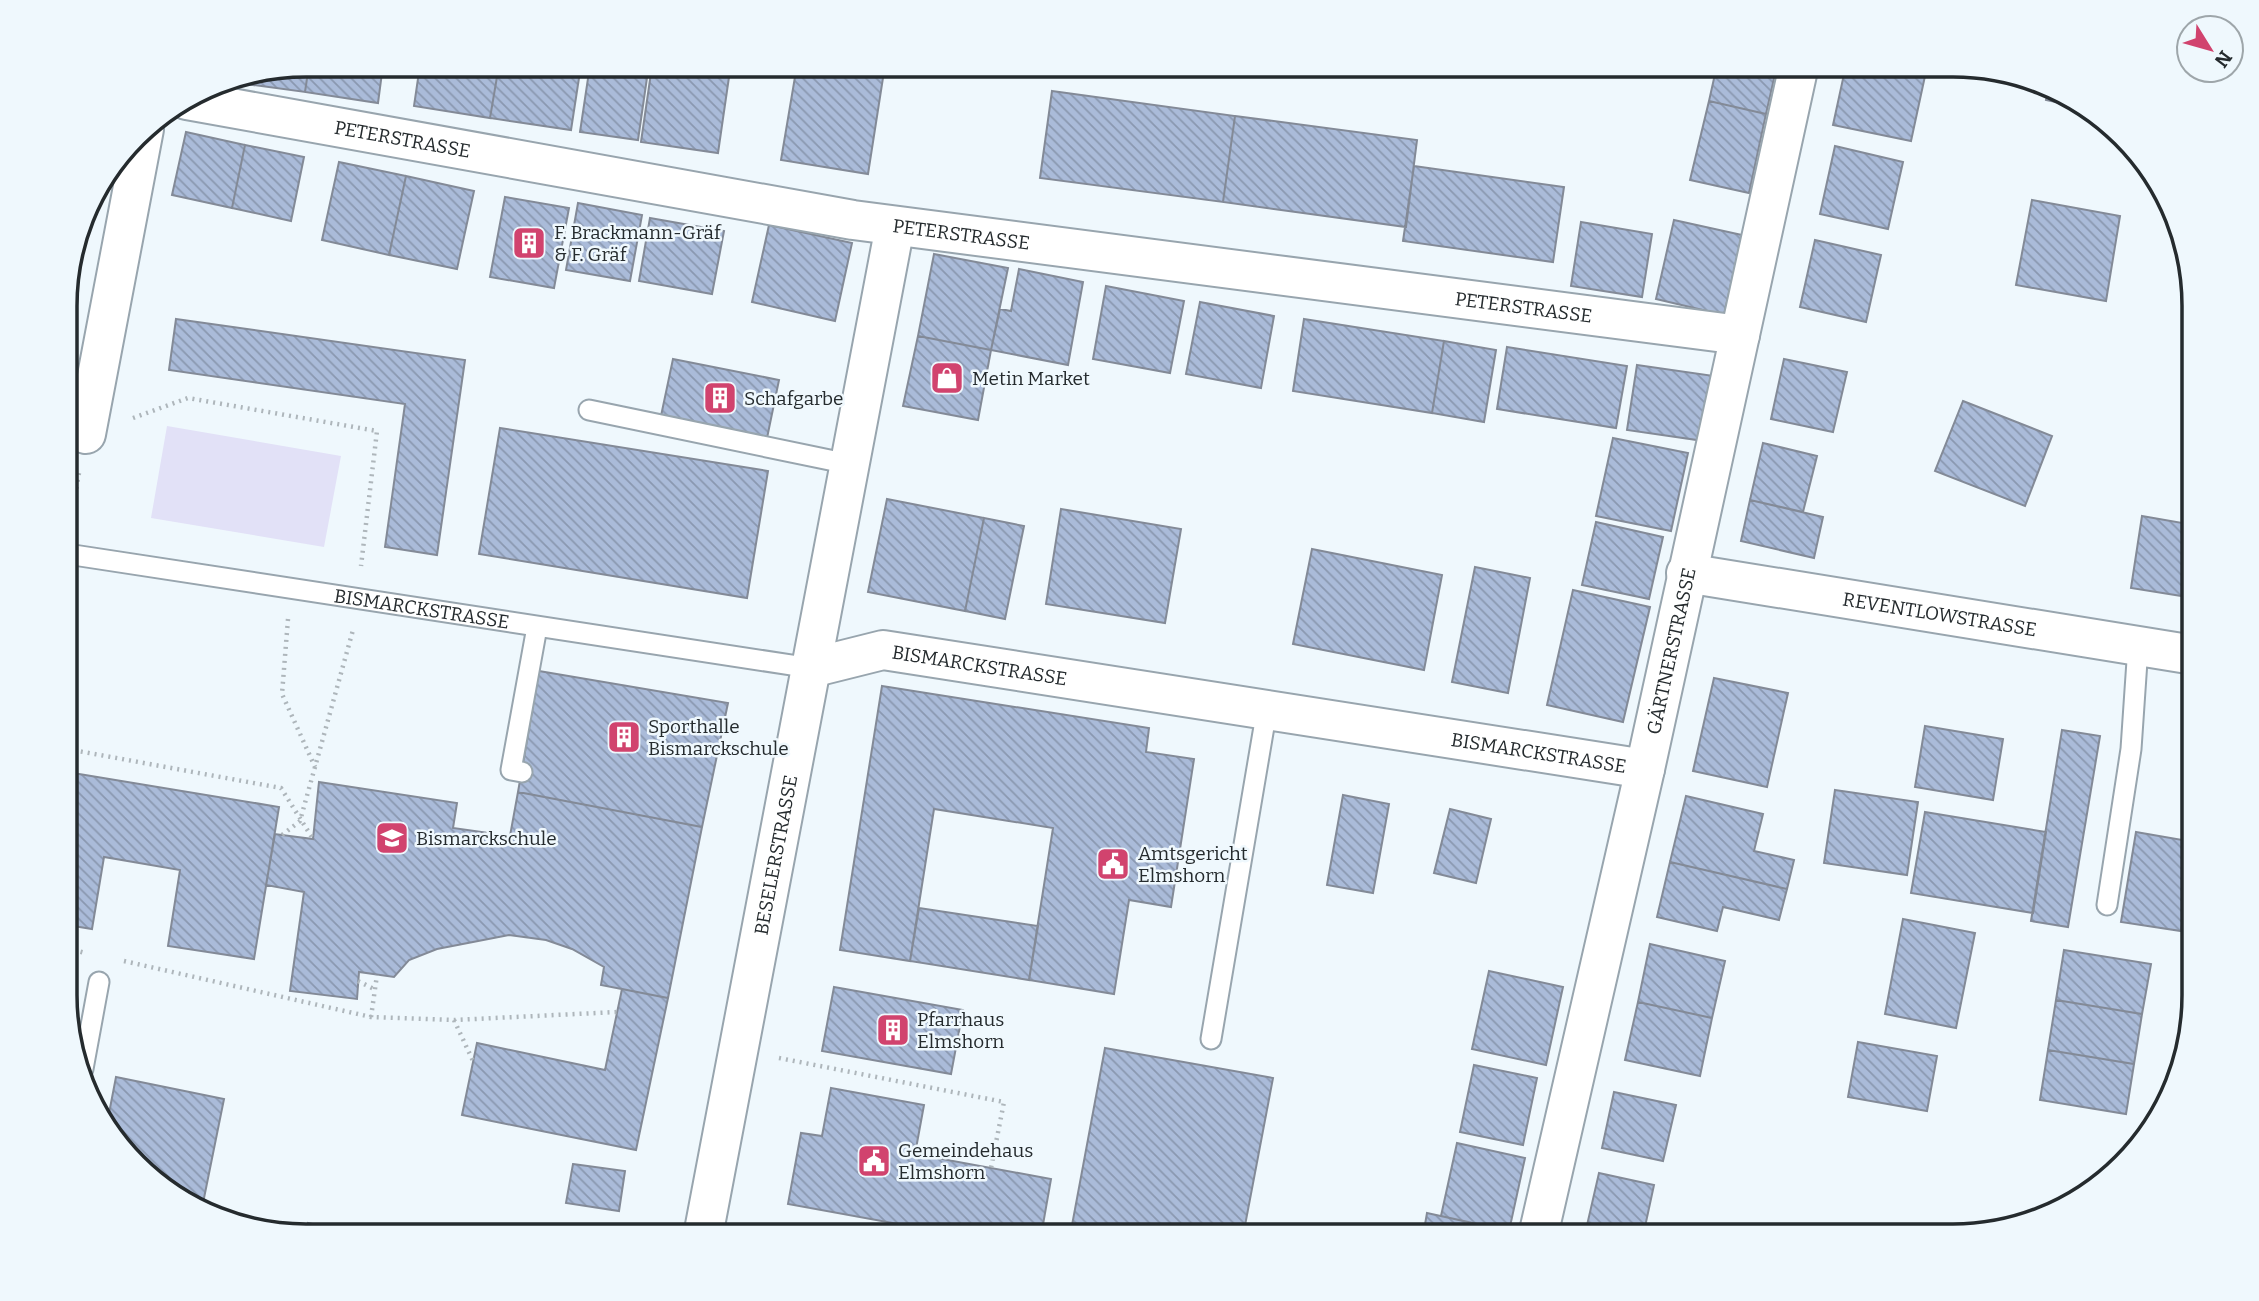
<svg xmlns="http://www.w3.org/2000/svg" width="2259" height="1301" font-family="Bitter,serif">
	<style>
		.garden { fill: #e2e1f7 }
		.building { fill: url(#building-back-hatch); stroke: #838a97; stroke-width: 2 }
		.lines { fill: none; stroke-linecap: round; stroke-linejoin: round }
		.service-casing { stroke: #98a5ae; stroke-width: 23 }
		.minor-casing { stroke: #98a5ae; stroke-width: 42 }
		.path { stroke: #aeb6bb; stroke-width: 4.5; stroke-dasharray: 2 5; stroke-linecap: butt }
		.service { stroke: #fff; stroke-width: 19 }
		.minor { stroke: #fff; stroke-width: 38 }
		.labels { text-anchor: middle; stroke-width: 5; stroke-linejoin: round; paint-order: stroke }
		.street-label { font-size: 19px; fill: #252b2e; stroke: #eff8fd }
		.poi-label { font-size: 19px; fill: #252b2e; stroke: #eff8fd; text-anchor: start }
		.rim { fill: none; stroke: #252b2e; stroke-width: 3.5 }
	</style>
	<defs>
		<pattern id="building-back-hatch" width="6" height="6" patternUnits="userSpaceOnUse" patternTransform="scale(1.75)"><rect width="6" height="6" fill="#aabbd9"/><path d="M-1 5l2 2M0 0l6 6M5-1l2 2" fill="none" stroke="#8a98b0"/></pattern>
	</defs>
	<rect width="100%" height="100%" fill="#eff8fd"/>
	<!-- garden -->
	<path class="garden" d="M 167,426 L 341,456 L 324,547 L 151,518 Z"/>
	<!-- building -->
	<path class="building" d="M 309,65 L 383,65 L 378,103 L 305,92 Z
		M 309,65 L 305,92 L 231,82 L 232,80 Z
		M 420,65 L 499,65 L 490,118 L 414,106 Z
		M 499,65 L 581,65 L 571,130 L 490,118 Z
		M 590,65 L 648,71 L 638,140 L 580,132 Z
		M 797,65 L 885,65 L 868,174 L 781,160 Z
		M 1717,65 L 1777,65 L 1766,114 L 1709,101 Z
		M 1846,65 L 1873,65 L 1925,76 L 1911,141 L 1833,125 Z
		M 652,66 L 729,77 L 718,153 L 641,142 Z
		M 2048,90 L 2073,97 L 2085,108 L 2046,100 Z
		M 1052,91 L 1235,116 L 1223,202 L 1040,178 Z
		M 1709,101 L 1766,114 L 1749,193 L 1690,180 Z
		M 1235,116 L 1417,140 L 1406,227 L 1223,202 Z
		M 186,132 L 245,145 L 232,208 L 172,195 Z
		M 245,145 L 304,157 L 291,221 L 232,208 Z
		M 1835,146 L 1903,162 L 1888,229 L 1820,214 Z
		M 339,162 L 406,176 L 389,255 L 322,240 Z
		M 1414,166 L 1564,187 L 1553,262 L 1403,241 Z
		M 406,176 L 474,191 L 457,269 L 389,255 Z
		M 505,197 L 569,208 L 554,288 L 490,277 Z
		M 2032,200 L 2120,216 L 2106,301 L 2016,285 Z
		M 578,203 L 642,215 L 630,281 L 566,270 Z
		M 650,218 L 724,231 L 712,294 L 639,281 Z
		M 1674,220 L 1742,235 L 1724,315 L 1656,299 Z
		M 1581,222 L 1652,234 L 1642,297 L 1571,286 Z
		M 769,225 L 852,243 L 835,321 L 752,302 Z
		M 1815,240 L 1881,255 L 1866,322 L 1800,307 Z
		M 934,254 L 1008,268 L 991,350 L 918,336 Z
		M 1019,269 L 1083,282 L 1068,365 L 991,350 L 1000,309 L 1011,311 Z
		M 1106,286 L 1184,301 L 1170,373 L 1093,359 Z
		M 1200,302 L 1274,316 L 1261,388 L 1186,374 Z
		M 176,319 L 465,360 L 437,555 L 385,547 L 405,404 L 169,370 Z
		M 1304,319 L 1444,341 L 1432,413 L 1293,391 Z
		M 918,336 L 991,350 L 978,420 L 903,406 Z
		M 1444,341 L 1496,350 L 1484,422 L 1432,413 Z
		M 1507,347 L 1627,366 L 1616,428 L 1497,409 Z
		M 673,359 L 779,380 L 767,438 L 661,416 Z
		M 1784,359 L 1847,372 L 1833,432 L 1771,419 Z
		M 1637,365 L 1714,376 L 1704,441 L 1627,430 Z
		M 1963,401 L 2052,436 L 2025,506 L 1935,471 Z
		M 500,428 L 768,471 L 747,598 L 479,554 Z
		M 1613,438 L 1688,453 L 1671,531 L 1596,516 Z
		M 1763,443 L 1817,456 L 1803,512 L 1750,500 Z
		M 887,499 L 984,518 L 965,611 L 868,592 Z
		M 1750,500 L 1823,517 L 1814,558 L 1741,541 Z
		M 1061,509 L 1181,529 L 1165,623 L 1046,604 Z
		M 2142,516 L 2194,525 L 2194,598 L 2131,588 Z
		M 984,518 L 1024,526 L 1005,619 L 965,611 Z
		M 1596,522 L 1663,537 L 1649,599 L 1582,585 Z
		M 1312,549 L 1442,575 L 1424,670 L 1293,644 Z
		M 1475,567 L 1530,578 L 1508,693 L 1452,682 Z
		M 1573,590 L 1650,607 L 1623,722 L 1547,705 Z
		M 539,671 L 728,703 L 702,827 L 518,792 Z
		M 1714,678 L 1788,693 L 1767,787 L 1693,771 Z
		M 882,686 L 1149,728 L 1146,752 L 1194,759 L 1171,907 L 1129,900 L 1114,994 L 1029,980 L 1053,828 L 934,809 L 910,961 L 840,950 Z
		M 1925,726 L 2003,739 L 1993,800 L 1915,787 Z
		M 2062,730 L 2100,736 L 2068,927 L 2031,921 Z
		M 67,772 L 279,807 L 254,959 L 168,946 L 180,870 L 104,857 L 92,929 L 67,925 Z
		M 319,782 L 457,803 L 453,828 L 510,836 L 518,792 L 702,827 L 668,998 L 601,985 L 604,967 L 572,949 L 546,940 L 509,935 L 437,949 L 409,960 L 394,977 L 359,972 L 357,999 L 290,991 L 304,892 L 266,885 L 275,834 L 313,839 Z
		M 1835,790 L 1918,802 L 1907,875 L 1824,863 Z
		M 1343,795 L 1389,804 L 1373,893 L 1327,885 Z
		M 1686,796 L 1763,814 L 1754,851 L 1794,860 L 1787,889 L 1670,862 Z
		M 1450,809 L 1491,819 L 1476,883 L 1434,873 Z
		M 1925,812 L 2046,832 L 2033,913 L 1911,893 Z
		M 2136,832 L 2194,842 L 2181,931 L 2121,922 Z
		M 1670,862 L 1787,889 L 1779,920 L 1723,907 L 1717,931 L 1657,917 Z
		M 919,908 L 1038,926 L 1029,980 L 910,961 Z
		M 1903,919 L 1975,933 L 1956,1028 L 1885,1014 Z
		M 1650,944 L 1725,961 L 1712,1018 L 1638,1002 Z
		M 2064,950 L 2151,964 L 2142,1014 L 2056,1000 Z
		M 1489,971 L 1563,987 L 1546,1065 L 1472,1049 Z
		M 834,987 L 963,1010 L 951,1074 L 822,1051 Z
		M 622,989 L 668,998 L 636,1150 L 462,1115 L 477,1043 L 605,1070 Z
		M 2056,1000 L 2142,1014 L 2134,1064 L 2048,1050 Z
		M 1638,1002 L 1712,1018 L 1700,1076 L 1625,1060 Z
		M 1858,1042 L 1937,1056 L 1927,1111 L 1848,1097 Z
		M 1105,1048 L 1273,1078 L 1243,1236 L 1070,1236 Z
		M 2048,1050 L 2134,1064 L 2126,1114 L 2040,1100 Z
		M 1474,1065 L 1537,1078 L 1523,1145 L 1460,1132 Z
		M 116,1077 L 224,1099 L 202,1208 L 186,1204 L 106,1129 Z
		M 831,1088 L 924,1105 L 915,1154 L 1051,1179 L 1041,1236 L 964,1236 L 788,1204 L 801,1133 L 822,1136 Z
		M 1614,1092 L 1676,1105 L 1663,1161 L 1602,1148 Z
		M 1457,1143 L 1525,1158 L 1509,1231 L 1441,1216 Z
		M 573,1164 L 625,1171 L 619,1211 L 566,1203 Z
		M 1599,1173 L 1654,1185 L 1643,1236 L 1585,1234 Z
		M 1427,1213 L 1509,1231 L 1508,1236 L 1423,1236 Z
		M 308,1223 L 344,1231 L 343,1236 L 305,1236 Z
		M 779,1228 L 830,1236 L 777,1236 Z"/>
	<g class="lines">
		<defs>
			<g id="service">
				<path d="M 589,410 L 849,464"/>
				<path id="s1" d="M 67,554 L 811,668"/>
				<path d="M 522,772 L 511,770 L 537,627"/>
				<path d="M 2107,905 L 2131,749 L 2138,646"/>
				<path d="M 1211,1039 L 1267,709"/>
				<path d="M 83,1069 L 99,982"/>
			</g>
			<g id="minor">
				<path id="s2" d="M 187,100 L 853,220 L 1740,335"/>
				<path d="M 86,434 L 144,129"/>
				<path id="s3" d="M 1686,573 L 2194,655"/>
				<path id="s4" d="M 811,668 L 883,650 L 1645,769"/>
				<path id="s5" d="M 703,1236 L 895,226"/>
				<path id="s6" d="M 1538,1236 L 1645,769 L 1799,65"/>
			</g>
		</defs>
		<!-- service casing -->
		<use href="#service" class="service-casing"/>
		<!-- minor casing -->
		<use href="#minor" class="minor-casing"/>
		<!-- path -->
		<path class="path" d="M 133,418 L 188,398 L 377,431 L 361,566
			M 70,523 L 79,473
			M 288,619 L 282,694 L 315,767
			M 67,749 L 281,788 L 313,839
			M 282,835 L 300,821 L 353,630
			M 67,948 L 85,953
			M 67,948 L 73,926
			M 124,961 L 371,1017 L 454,1020 L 617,1012
			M 358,981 L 374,989
			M 371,1017 L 377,975
			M 454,1020 L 473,1061
			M 779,1058 L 1004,1102 L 991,1168"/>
		<!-- service -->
		<use href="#service" class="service"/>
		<!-- minor -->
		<use href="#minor" class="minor"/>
	</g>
	<!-- icons -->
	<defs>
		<symbol id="building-square" viewBox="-11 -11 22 22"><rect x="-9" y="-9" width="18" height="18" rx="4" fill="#d1436e" stroke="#eff8fd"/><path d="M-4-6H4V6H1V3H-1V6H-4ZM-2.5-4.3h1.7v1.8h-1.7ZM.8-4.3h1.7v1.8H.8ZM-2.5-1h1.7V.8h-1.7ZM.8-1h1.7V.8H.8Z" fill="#fff"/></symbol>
		<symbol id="shop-square" viewBox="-11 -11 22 22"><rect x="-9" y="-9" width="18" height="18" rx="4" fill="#d1436e" stroke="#eff8fd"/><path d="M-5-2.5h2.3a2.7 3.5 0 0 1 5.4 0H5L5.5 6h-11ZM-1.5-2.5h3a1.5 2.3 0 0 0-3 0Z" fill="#fff"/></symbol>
		<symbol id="school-square" viewBox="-11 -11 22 22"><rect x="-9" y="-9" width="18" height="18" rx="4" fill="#d1436e" stroke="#eff8fd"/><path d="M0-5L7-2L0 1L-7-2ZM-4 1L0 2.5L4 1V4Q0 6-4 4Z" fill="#fff"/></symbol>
		<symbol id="civic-square" viewBox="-11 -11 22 22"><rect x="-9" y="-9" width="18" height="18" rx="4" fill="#d1436e" stroke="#eff8fd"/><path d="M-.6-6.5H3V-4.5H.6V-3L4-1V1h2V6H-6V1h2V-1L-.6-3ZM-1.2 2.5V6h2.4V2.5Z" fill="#fff"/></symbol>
	</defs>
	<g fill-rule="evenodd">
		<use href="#building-square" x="510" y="224" width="38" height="38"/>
		<use href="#shop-square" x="928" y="359" width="38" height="38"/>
		<use href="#building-square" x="701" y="379" width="38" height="38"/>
		<use href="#building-square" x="605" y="718" width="38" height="38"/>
		<use href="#school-square" x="373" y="819" width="38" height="38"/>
		<use href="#civic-square" x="1094" y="845" width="38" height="38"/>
		<use href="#building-square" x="874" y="1011" width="38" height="38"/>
		<use href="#civic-square" x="855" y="1142" width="38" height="38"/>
	</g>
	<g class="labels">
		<!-- street labels -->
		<g class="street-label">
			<text dy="7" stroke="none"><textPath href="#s2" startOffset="219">PETERSTRASSE</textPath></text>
			<text dy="7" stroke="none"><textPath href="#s2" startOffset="786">PETERSTRASSE</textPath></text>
			<text dy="7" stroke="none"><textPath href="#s2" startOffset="1353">PETERSTRASSE</textPath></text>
			<text dy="7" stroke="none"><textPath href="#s1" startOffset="359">BISMARCKSTRASSE</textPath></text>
			<text dy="7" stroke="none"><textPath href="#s3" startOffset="257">REVENTLOWSTRASSE</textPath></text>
			<text dy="7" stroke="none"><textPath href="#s6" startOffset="600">GÄRTNERSTRASSE</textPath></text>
			<text dy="7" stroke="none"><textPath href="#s4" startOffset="172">BISMARCKSTRASSE</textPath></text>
			<text dy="7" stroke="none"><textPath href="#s4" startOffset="738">BISMARCKSTRASSE</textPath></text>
			<text dy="7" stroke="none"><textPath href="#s5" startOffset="388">BESELERSTRASSE</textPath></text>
		</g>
		<!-- poi labels -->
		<g class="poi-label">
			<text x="554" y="239">F. Brackmann-Gräf<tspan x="554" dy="22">&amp; F. Gräf</tspan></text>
			<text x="972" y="385">Metin Market</text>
			<text x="744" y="405">Schafgarbe</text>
			<text x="648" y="733">Sporthalle<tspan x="648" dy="22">Bismarckschule</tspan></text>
			<text x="416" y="845">Bismarckschule</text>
			<text x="1138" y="860">Amtsgericht<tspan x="1138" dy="22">Elmshorn</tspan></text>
			<text x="917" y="1026">Pfarrhaus<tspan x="917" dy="22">Elmshorn</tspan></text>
			<text x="898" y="1157">Gemeindehaus<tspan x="898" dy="22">Elmshorn</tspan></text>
		</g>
	</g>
	<!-- crop -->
	<path d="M0 0H2259V1301H0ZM306 77H1953A229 229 0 0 1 2182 306V995A229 229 0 0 1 1953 1224H306A229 229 0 0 1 77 995V306A229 229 0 0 1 306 77Z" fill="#eff8fd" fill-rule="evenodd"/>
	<path class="rim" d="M306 77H1953A229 229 0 0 1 2182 306V995A229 229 0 0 1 1953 1224H306A229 229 0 0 1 77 995V306A229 229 0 0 1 306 77Z"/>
	<!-- north arrow -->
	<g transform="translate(2210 49) rotate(127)"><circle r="33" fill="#eff8fd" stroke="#9ea6aa" stroke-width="2"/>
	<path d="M0-5L12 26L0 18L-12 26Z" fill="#d1436e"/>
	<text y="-10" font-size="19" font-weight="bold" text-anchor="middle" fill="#252b2e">N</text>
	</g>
</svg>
